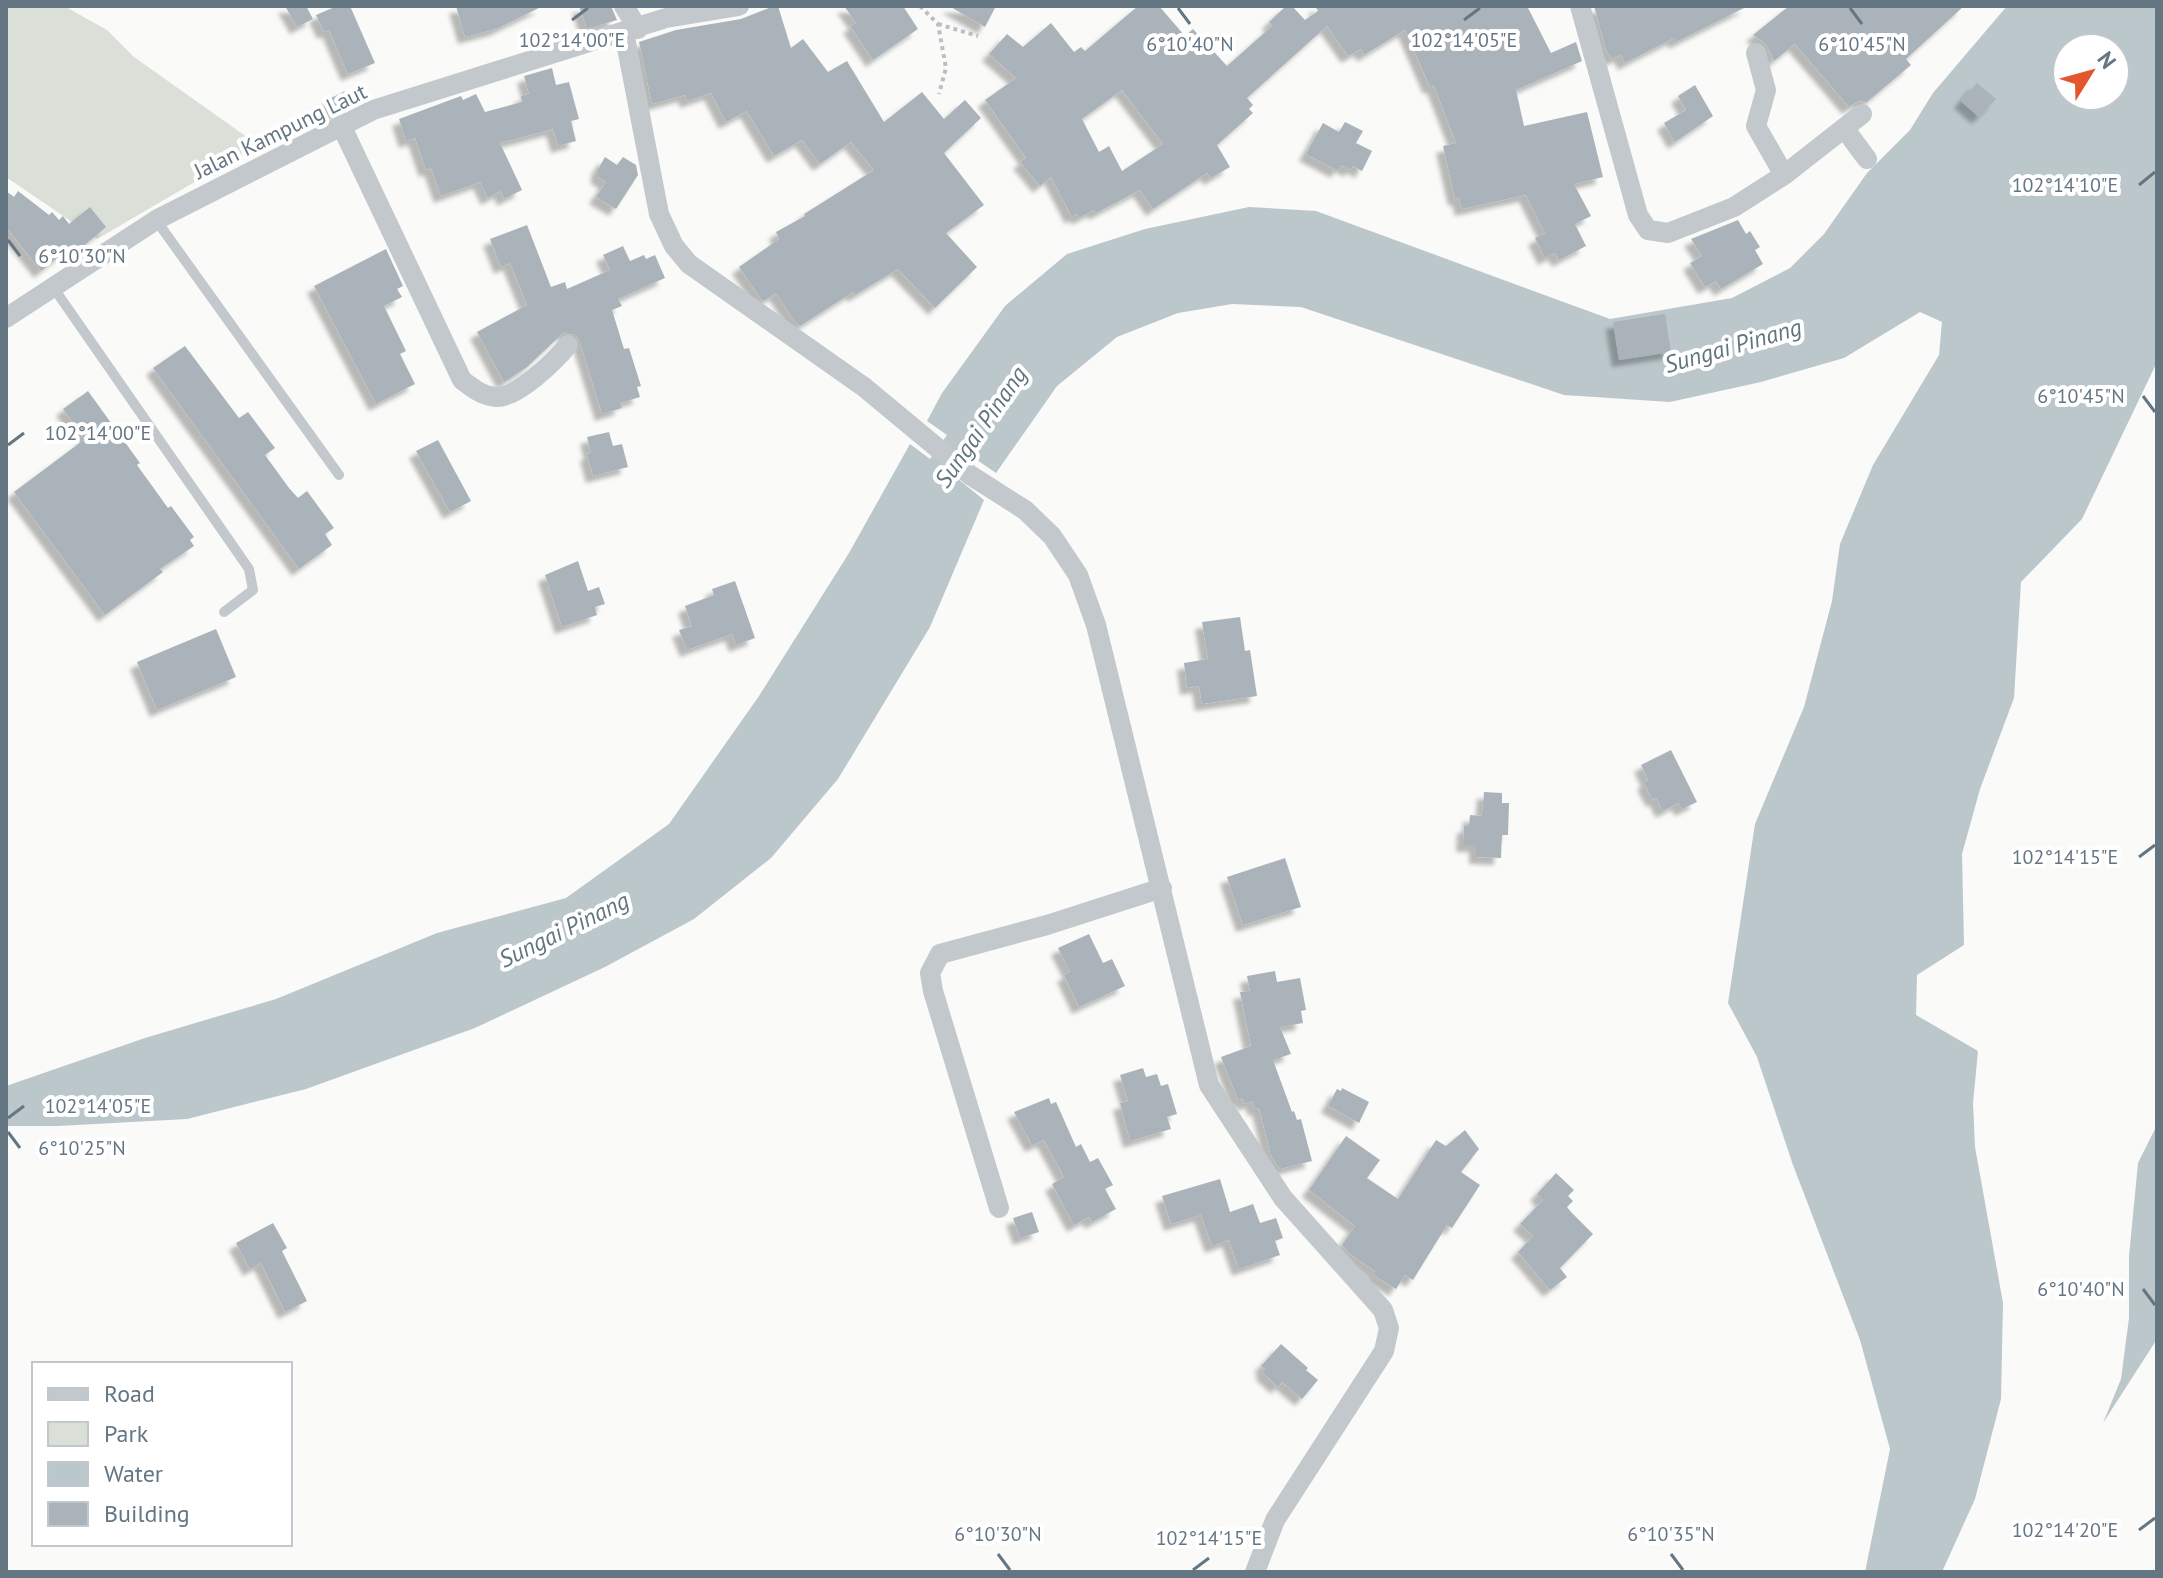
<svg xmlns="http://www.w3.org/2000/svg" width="2163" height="1578" font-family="'PT Sans',sans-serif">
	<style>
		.green { fill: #dadfd7 }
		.water { fill: #bbc7cb; fill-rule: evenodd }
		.building { fill: #aab3b9; fill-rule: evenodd; filter: url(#shadow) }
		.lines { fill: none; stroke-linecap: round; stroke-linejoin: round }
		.path { stroke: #bbbfc2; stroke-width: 4; stroke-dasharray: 4 4; stroke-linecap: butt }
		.lane { stroke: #c3c8cc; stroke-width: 10 }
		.street { stroke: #c3c8cc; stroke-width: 20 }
		.ticks { fill: none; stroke: #657683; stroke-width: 3 }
		.labels { text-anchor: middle; stroke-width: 8; stroke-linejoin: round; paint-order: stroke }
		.street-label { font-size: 22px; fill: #657683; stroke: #fff }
		.water-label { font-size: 24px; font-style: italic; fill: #60757c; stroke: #fff }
		.ticks-label { font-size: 20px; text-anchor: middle; fill: #657683; stroke: #fff; stroke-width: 8; stroke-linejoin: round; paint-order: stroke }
	</style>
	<defs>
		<filter id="shadow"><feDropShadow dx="-7" dy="7" stdDeviation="2" flood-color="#0004"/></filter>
	</defs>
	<rect width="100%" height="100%" fill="#fafaf8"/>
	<!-- green -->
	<path class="green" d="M 6,6 L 64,6 L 107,30 L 134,57 L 258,145 L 97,239 L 6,177 Z"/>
	<!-- water -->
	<path class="water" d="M 2007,6 L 2157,6 L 2157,362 L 2082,519 L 2021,582 L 2014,698 L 1980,789 L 1962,854 L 1964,945 L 1917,975 L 1916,1015 L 1978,1051 L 1973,1103 L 1975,1147 L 2003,1303 L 2001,1399 L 1975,1499 L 1942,1572 L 1865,1572 L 1890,1449 L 1860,1340 L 1793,1165 L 1757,1057 L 1728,1003 L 1755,824 L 1804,707 L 1832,601 L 1840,544 L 1873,465 L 1939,355 L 1942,322 L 1920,312 L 1844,358 L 1761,382 L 1670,402 L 1564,395 L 1301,307 L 1232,304 L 1178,313 L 1117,337 L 1057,386 L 996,473 L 961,449 L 947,470 L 984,500 L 930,627 L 838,779 L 771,858 L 694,919 L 605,967 L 475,1028 L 306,1089 L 187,1119 L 58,1126 L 6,1126 L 6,1086 L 145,1038 L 276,999 L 437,933 L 566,898 L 669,824 L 759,696 L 849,553 L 910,444 L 930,459 L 947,435 L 927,421 L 942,393 L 1005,306 L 1067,254 L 1145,229 L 1249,207 L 1316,211 L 1610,319 L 1732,298 L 1790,268 L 1824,234 L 1867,173 L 1910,130 L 1933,93 ZM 2067,48 L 2115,48 L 2115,96 L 2067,96 Z
		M 2157,1125 L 2157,1339 L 2103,1423 L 2121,1379 L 2129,1318 L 2129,1256 L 2138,1163 Z"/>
	<!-- building -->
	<path class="building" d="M 285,6 L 306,6 L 313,19 L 297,27 Z
		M 337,6 L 350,6 L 375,63 L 348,74 L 329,30 L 324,32 L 316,15 Z
		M 456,6 L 543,6 L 496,29 L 465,37 Z
		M 579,6 L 611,6 L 617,20 L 587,29 Z
		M 774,6 L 778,6 L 791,48 L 803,39 L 828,72 L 847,61 L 884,122 L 922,92 L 944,119 L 965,100 L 981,118 L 944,153 L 984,205 L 946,233 L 977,267 L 935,308 L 898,269 L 855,295 L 853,292 L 800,326 L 795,322 L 776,293 L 764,301 L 761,299 L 739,267 L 779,239 L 776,232 L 805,216 L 804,214 L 874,170 L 851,142 L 820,164 L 802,140 L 774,156 L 747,111 L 726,122 L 711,93 L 687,101 L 685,95 L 652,104 L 639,42 L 676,30 L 741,19 Z
		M 844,6 L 903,6 L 918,29 L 873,60 L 850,26 L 856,23 Z
		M 949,6 L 996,6 L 985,27 Z
		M 1138,6 L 1159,6 L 1185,36 L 1193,29 L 1227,66 L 1272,26 L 1269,22 L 1286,6 L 1292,6 L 1305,20 L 1318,11 L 1315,6 L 1527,6 L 1551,53 L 1576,42 L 1582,61 L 1516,90 L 1524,126 L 1587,112 L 1603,177 L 1574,184 L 1591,216 L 1575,224 L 1586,246 L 1559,260 L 1555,253 L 1545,258 L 1535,238 L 1545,233 L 1526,195 L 1462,209 L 1459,198 L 1455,199 L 1443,146 L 1456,143 L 1434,86 L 1430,87 L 1405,30 L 1364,55 L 1361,49 L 1348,56 L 1327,26 L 1247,98 L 1253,105 L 1249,109 L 1253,113 L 1217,145 L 1230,167 L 1211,178 L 1207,173 L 1153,209 L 1140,190 L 1096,213 L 1094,210 L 1079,218 L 1077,214 L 1072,217 L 1051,177 L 1040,186 L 1020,162 L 1026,158 L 985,100 L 1016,78 L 989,54 L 1007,34 L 1023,47 L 1051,23 L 1074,52 L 1081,47 L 1085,51 ZM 1122,90 L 1163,144 L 1122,171 L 1109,146 L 1099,152 L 1082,119 Z
		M 1594,6 L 1748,6 L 1676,42 L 1674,38 L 1625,63 L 1621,55 L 1612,59 L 1606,50 Z
		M 1789,6 L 1964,6 L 1906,59 L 1911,65 L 1867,102 L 1859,101 L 1849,107 L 1795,44 L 1774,61 L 1766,44 L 1753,35 Z
		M 552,68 L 556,85 L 569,82 L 579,119 L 571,121 L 576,141 L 558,146 L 553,129 L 500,143 L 522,190 L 504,199 L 501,191 L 488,198 L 480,182 L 441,196 L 431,168 L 426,170 L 415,138 L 406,141 L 399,119 L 461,96 L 463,100 L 476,94 L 485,112 L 522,102 L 521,96 L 529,94 L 524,76 Z
		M 1977,83 L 1996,99 L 1979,117 L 1961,101 Z
		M 1695,85 L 1713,116 L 1675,142 L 1664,123 L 1686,110 L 1678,96 Z
		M 345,91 L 352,106 L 334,114 L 327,100 Z
		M 1345,122 L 1363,131 L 1356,143 L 1372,151 L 1362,171 L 1353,166 L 1351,170 L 1341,165 L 1338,171 L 1306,154 L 1323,123 L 1339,132 Z
		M 605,157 L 617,165 L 623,157 L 636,165 L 638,175 L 616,209 L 596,197 L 606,182 L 598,177 L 598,169 Z
		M 6,191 L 14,197 L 18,191 L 49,215 L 52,212 L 59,220 L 63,216 L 69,224 L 90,207 L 106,227 L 79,250 L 74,244 L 41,271 L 6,227 Z
		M 1738,220 L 1746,234 L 1750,231 L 1760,247 L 1755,250 L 1763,264 L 1721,289 L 1716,281 L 1705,287 L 1690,263 L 1702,256 L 1691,239 Z
		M 527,225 L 551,287 L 565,282 L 567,289 L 610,270 L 603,255 L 623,246 L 630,261 L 644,255 L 646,259 L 655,255 L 665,278 L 618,299 L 622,306 L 612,310 L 624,349 L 629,348 L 641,386 L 637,387 L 640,397 L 620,403 L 622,408 L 602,414 L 580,342 L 576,335 L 563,333 L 527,367 L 504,382 L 477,332 L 527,305 L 510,263 L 501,267 L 490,239 Z
		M 386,249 L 403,286 L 397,289 L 402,297 L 384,306 L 406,351 L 400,354 L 415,384 L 376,404 L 314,286 Z
		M 1665,314 L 1671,352 L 1619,360 L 1613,322 Z
		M 185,346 L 239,418 L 248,412 L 275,448 L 265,455 L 289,488 L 298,498 L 307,491 L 334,528 L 325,534 L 332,545 L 299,569 L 153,368 Z
		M 88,391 L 140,463 L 137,465 L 168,508 L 171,506 L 194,537 L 190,540 L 194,546 L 160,569 L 163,572 L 105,615 L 14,492 L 85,439 L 63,409 Z
		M 609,432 L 613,446 L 622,444 L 628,467 L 593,476 L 587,454 L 591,453 L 587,437 Z
		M 438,440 L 471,501 L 450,512 L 416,451 Z
		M 578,561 L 588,591 L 599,587 L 605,604 L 595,607 L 597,615 L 562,627 L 545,575 Z
		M 735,581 L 755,638 L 736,645 L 732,634 L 687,650 L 679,630 L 692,626 L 685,606 L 714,595 L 712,589 Z
		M 1240,617 L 1245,651 L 1250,650 L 1257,696 L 1202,704 L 1199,686 L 1187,688 L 1184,663 L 1208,659 L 1202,622 Z
		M 216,629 L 236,677 L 157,710 L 137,662 Z
		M 1671,750 L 1697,802 L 1682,809 L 1678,803 L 1663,811 L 1656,798 L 1653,800 L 1644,783 L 1648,780 L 1641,765 Z
		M 1484,792 L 1502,793 L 1502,803 L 1509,803 L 1508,835 L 1502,835 L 1501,858 L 1476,857 L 1476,845 L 1463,845 L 1464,826 L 1469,826 L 1470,815 L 1482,816 Z
		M 1285,858 L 1301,907 L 1243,925 L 1227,877 Z
		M 1089,934 L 1103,963 L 1112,959 L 1125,986 L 1079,1007 L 1064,975 L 1070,972 L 1058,948 Z
		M 1275,971 L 1277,982 L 1300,978 L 1306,1010 L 1301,1011 L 1303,1023 L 1280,1027 L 1291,1054 L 1273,1060 L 1292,1112 L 1294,1111 L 1297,1120 L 1301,1119 L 1312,1161 L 1280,1169 L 1271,1156 L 1259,1108 L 1255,1109 L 1252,1101 L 1244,1104 L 1243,1099 L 1238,1100 L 1221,1057 L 1251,1046 L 1240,992 L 1250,991 L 1247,976 Z
		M 1143,1068 L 1146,1077 L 1157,1074 L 1161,1086 L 1168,1084 L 1177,1114 L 1167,1117 L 1171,1129 L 1130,1141 L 1120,1103 L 1128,1101 L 1120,1075 Z
		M 1342,1088 L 1369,1102 L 1359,1123 L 1328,1106 L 1337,1089 L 1341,1091 Z
		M 1049,1098 L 1051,1104 L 1056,1102 L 1076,1147 L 1081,1144 L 1090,1162 L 1098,1158 L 1113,1185 L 1105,1189 L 1116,1209 L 1092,1222 L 1089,1217 L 1074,1225 L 1052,1184 L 1064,1177 L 1044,1140 L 1032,1145 L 1014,1112 Z
		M 1465,1130 L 1479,1149 L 1461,1172 L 1480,1185 L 1452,1228 L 1447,1225 L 1413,1280 L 1405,1275 L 1396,1289 L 1373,1275 L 1375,1271 L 1351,1255 L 1342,1245 L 1355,1226 L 1309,1190 L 1346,1136 L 1380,1160 L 1367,1178 L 1398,1199 L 1436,1140 L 1446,1146 Z
		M 1556,1173 L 1574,1190 L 1568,1196 L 1573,1201 L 1567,1207 L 1571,1212 L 1593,1234 L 1560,1268 L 1567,1277 L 1550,1290 L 1518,1252 L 1533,1236 L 1520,1224 L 1543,1200 L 1537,1194 Z
		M 1220,1179 L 1230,1212 L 1253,1204 L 1260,1223 L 1276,1218 L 1283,1238 L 1275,1241 L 1280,1255 L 1239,1269 L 1229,1240 L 1212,1246 L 1201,1215 L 1171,1224 L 1162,1196 Z
		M 1032,1212 L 1039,1232 L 1020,1238 L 1013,1218 Z
		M 273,1223 L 287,1248 L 282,1251 L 307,1301 L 285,1312 L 261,1263 L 250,1269 L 236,1243 Z
		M 1281,1344 L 1308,1368 L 1306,1370 L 1318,1380 L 1302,1399 L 1282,1382 L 1278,1387 L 1262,1372 L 1265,1369 L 1261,1366 Z"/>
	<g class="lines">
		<!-- path -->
		<path class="path" d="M 920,6 L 938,24 L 946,68 L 939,94
			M 938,24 L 978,36"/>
		<!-- lane -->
		<path class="lane" d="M 156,220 L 339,475
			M 53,287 L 249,569 L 253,590 L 224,612"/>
		<!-- street -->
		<path class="street" d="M 624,6 L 638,29
			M 1580,6 L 1638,215 L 1648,230 L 1668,233 L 1734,207 L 1784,175 L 1756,126 L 1766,90 L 1756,53
			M 624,32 L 659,214 L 674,246 L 689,264 L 864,387 L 970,475 L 1025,510 L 1052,536 L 1078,575 L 1096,625 L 1209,1085 L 1283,1198 L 1383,1310 L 1389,1328 L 1384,1351 L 1275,1520 L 1255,1572
			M 341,125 L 462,380 C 473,388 482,396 496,397 C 517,398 555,361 568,345
			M 1844,128 L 1867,159
			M 1784,175 L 1862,114
			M 6,318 L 156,220 L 373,110 L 666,18 L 739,6
			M 999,1208 L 933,991 L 930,973 L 940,954 L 1047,925 L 1162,888"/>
	</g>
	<!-- ticks -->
	<path class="ticks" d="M 1178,8 L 1190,24M 1850,8 L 1862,24M 572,20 L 588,8M 1464,20 L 1480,8M 2139,185 L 2155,172M 8,240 L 20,256M 2143,396 L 2155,412M 8,445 L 24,433M 2139,857 L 2155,845M 8,1118 L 24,1106M 8,1132 L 20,1148M 2143,1289 L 2155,1305M 2139,1530 L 2155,1518M 998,1554 L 1010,1570M 1671,1554 L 1683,1570M 1193,1570 L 1209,1558"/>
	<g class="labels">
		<!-- street labels -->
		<g class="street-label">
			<text transform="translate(280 131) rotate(-26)" y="8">Jalan Kampung Laut</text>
		</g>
		<!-- water labels -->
		<g class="water-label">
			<text transform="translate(1733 346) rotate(-16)" y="8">Sungai Pinang</text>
			<text transform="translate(981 427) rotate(-55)" y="8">Sungai Pinang</text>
			<text transform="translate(564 930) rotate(-26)" y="8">Sungai Pinang</text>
		</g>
	</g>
	<g class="ticks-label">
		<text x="572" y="47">102°14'00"E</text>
		<text x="1464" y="47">102°14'05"E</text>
		<text x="1190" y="51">6°10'40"N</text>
		<text x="1862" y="51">6°10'45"N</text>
		<text x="2065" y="192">102°14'10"E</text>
		<text x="82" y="263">6°10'30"N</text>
		<text x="2081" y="403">6°10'45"N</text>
		<text x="98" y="440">102°14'00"E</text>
		<text x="2065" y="864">102°14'15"E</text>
		<text x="98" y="1113">102°14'05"E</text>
		<text x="82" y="1155">6°10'25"N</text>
		<text x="2081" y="1296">6°10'40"N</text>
		<text x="2065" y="1537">102°14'20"E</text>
		<text x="998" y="1541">6°10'30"N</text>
		<text x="1671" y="1541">6°10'35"N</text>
		<text x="1209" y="1545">102°14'15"E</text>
	</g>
	<!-- border -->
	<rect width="2163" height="1578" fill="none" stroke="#657683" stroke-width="16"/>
	<!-- legend -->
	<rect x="32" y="1362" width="260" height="184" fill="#ffffff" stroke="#c1c8cd" stroke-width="2"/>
	<rect x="48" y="1388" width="40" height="12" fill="#c3c8cc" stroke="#c1c8cd" stroke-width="2"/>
	<text x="104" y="1402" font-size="24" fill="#657683">Road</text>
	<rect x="48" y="1422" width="40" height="24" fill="#dadfd7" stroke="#c1c8cd" stroke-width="2"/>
	<text x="104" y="1442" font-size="24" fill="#657683">Park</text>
	<rect x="48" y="1462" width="40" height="24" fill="#bbc7cb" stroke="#c1c8cd" stroke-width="2"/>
	<text x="104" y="1482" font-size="24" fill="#657683">Water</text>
	<rect x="48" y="1502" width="40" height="24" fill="#aab3b9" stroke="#c1c8cd" stroke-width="2"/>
	<text x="104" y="1522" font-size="24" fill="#657683">Building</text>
	<!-- north arrow -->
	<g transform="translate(2091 72) rotate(53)"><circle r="38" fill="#ffffff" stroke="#c1c8cd" stroke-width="2"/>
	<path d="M0-6L14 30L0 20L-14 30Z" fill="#e4572e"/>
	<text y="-12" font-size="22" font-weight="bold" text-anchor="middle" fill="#657683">N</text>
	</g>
</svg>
